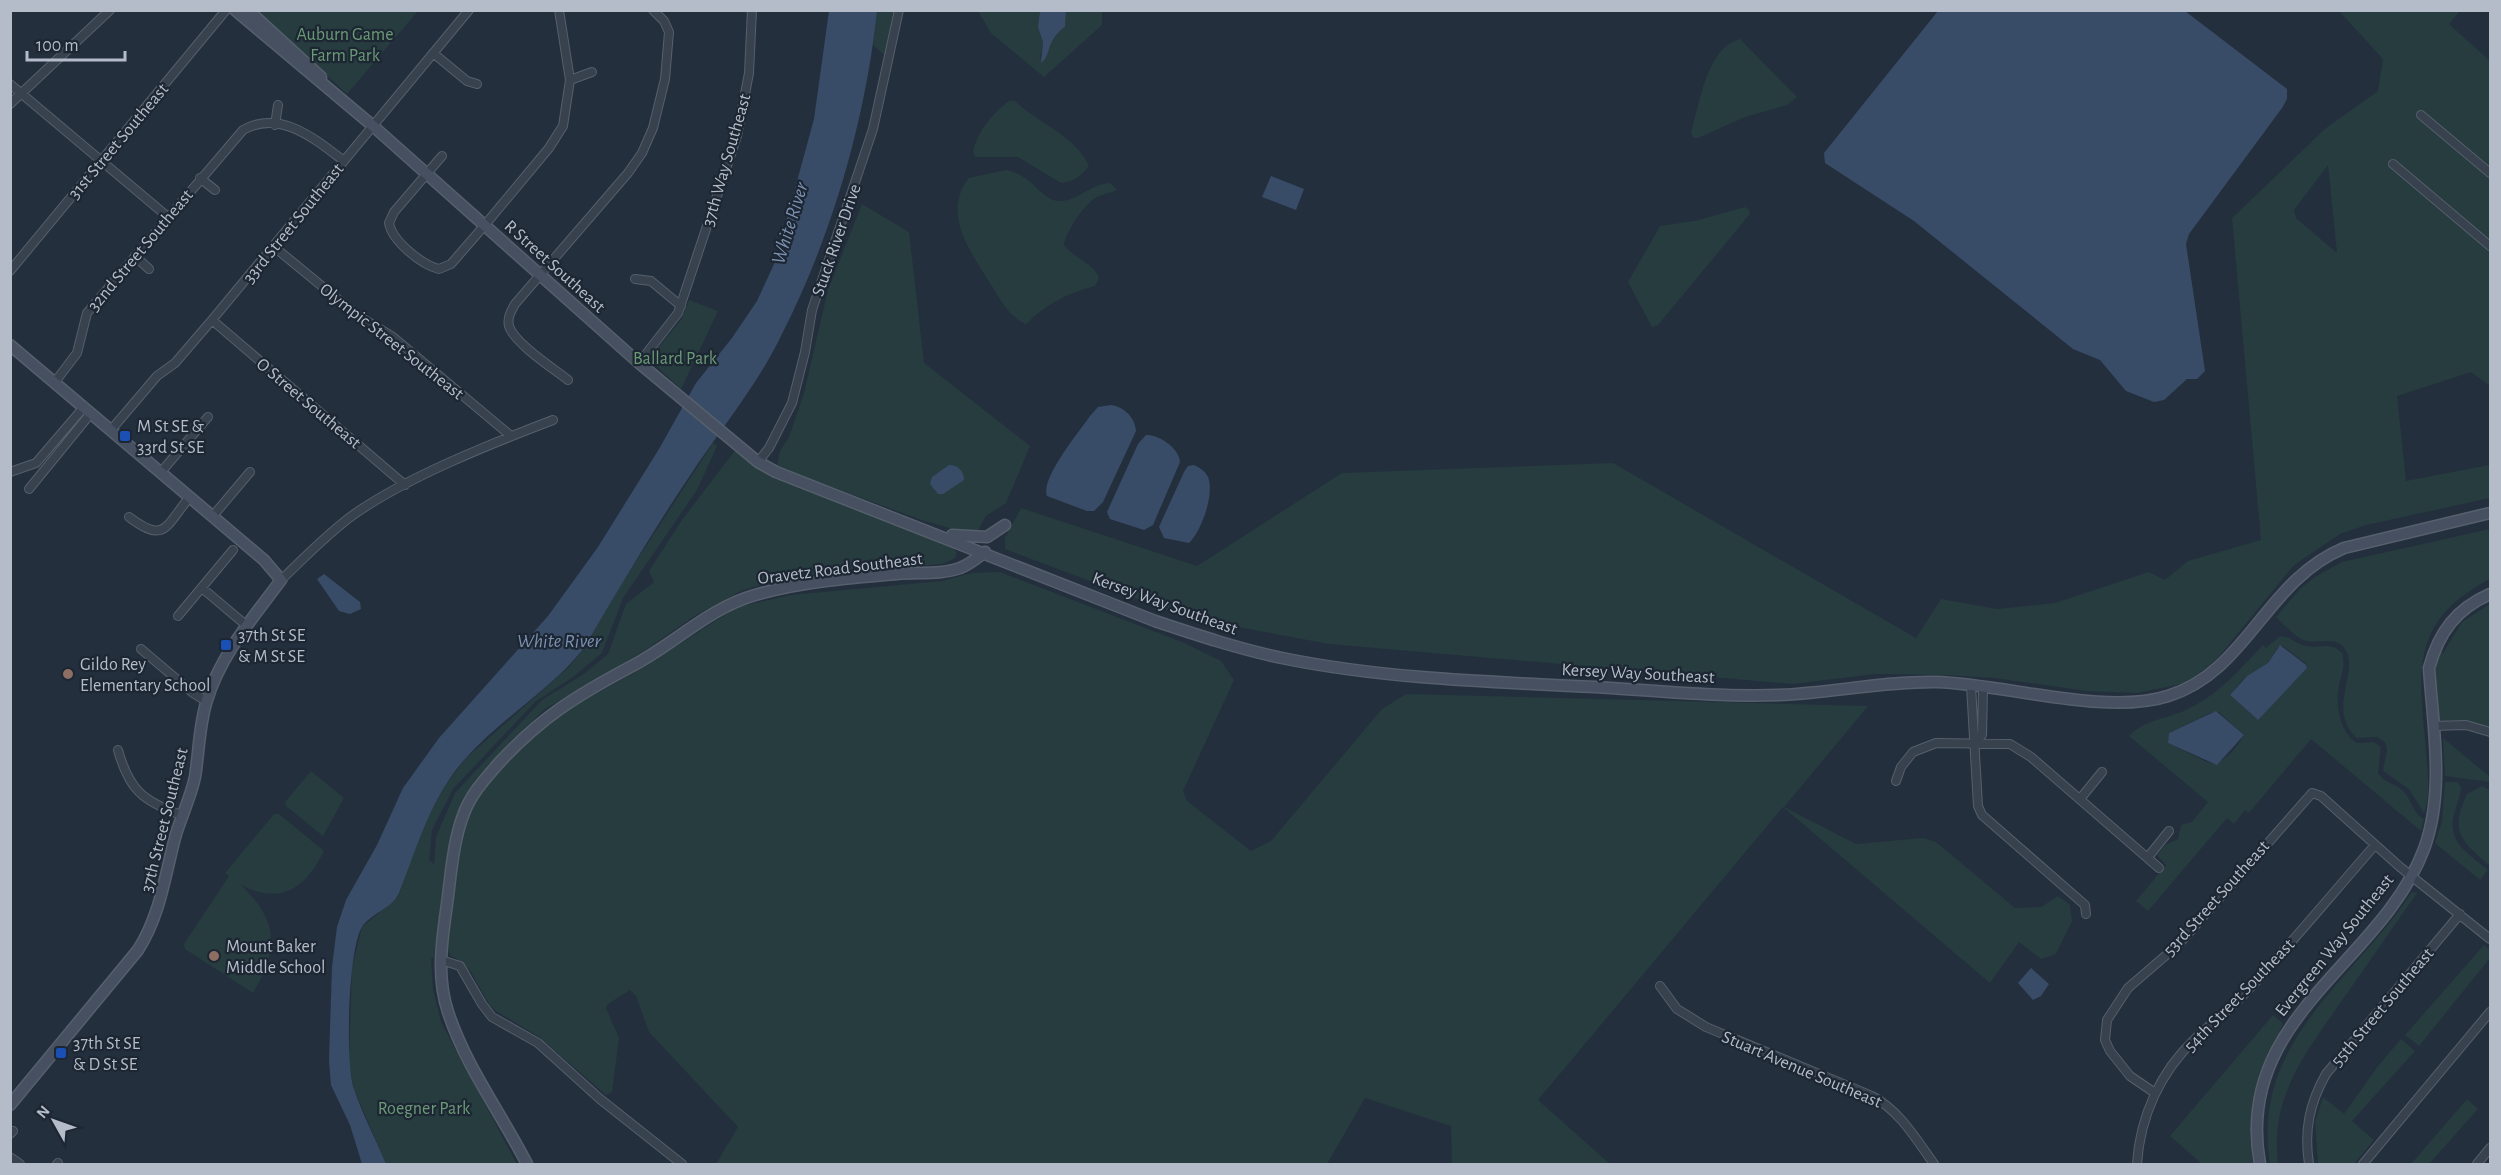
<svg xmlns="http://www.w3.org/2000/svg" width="2501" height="1175" font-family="'Alegreya Sans',sans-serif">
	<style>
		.green { fill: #263c3f; fill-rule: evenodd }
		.water { fill: #394c67 }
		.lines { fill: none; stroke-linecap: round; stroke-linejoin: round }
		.street-casing { stroke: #565f6c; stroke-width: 10 }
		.secondary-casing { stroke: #565f6c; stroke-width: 13 }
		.street { stroke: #38414e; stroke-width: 8 }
		.secondary { stroke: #465061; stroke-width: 10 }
		.transit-dot { fill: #1a4fb4; stroke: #1d2633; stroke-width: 2 }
		.education-dot { fill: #8d6e63; stroke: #1d2633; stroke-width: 2 }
		.labels { text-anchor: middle; stroke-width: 4.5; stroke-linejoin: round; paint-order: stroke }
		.park-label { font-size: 18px; fill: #6b9a76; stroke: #1d2633 }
		.street-label { font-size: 18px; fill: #b4bcc9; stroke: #1d2633 }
		.poi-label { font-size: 18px; fill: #b4bcc9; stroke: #1d2633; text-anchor: start }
		.water-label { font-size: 20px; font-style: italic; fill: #7c92b1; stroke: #1d2633 }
	</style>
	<rect width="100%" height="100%" fill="#242f3e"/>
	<!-- green -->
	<path class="green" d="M 258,11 L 418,11 L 347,94 Z
		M 877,11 L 899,11 L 889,59 L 873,45 Z
		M 978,11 L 1040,11 L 1038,27 L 1043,42 L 1040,60 L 1051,38 L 1065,27 L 1066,11 L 1102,11 L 1102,25 L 1044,77 L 991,33 Z
		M 2339,11 L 2460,11 L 2449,24 L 2490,61 L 2490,386 L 2471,372 L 2397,396 L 2406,481 L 2489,465 L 2490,498 L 2366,525 L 2340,534 L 2294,565 L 2217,659 L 2186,683 L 2137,693 L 2087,691 L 1994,678 L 1947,675 L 1875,674 L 1793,684 L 1329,644 L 1206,621 L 1170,611 L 1005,549 L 1005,538 L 1021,508 L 1197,566 L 1342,473 L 1613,463 L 1916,638 L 1941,599 L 1997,609 L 2055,603 L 2149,572 L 2165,580 L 2188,561 L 2261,540 L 2232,218 L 2326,128 L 2378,91 L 2383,59 ZM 2328,165 L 2337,253 L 2296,218 L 2294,210 Z
		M 1740,39 L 1797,97 L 1787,105 L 1745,117 L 1698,138 L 1693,138 L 1691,133 C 1699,105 1707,47 1740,39 Z
		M 1009,101 L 1015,101 C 1038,123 1076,136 1089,166 C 1082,175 1074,182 1061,183 L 1018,157 L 975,157 L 973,152 C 977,132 993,113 1009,101 Z
		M 1006,170 C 1033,175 1040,199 1058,201 C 1075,203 1092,183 1110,183 L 1117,190 C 1109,194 1100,194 1094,199 C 1082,208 1066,231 1064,245 C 1074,259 1093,262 1099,278 L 1095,286 C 1068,293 1046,304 1026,324 C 1008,316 1000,299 990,283 C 971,253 941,213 969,178 Z
		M 862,204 L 909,232 L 924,363 L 1030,446 L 1006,503 L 986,516 L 978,531 L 959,531 L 922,520 L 777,467 L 780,451 L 789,437 L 804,393 L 828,290 Z
		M 1745,207 L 1750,211 L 1749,215 L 1658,325 L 1652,327 L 1628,282 L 1660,226 L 1695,221 Z
		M 689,300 L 718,311 L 681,389 L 649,359 L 681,320 Z
		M 713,443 L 717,446 L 697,490 L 623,598 L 602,653 L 573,677 L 535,702 L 453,789 L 432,830 L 429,860 L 434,864 L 436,837 L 455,793 L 542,700 L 584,674 L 608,654 L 626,604 L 654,582 L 649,571 L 682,520 L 736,449 L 776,477 L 798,487 L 953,548 L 957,553 L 955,558 L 942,564 L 862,570 L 764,584 L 743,590 L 696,615 L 644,651 L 545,709 L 510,742 L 464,797 L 451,836 L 445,870 L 434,957 L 431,959 L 433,989 L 441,1022 L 517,1164 L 386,1164 L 354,1089 L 349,1063 L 352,968 L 362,927 L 398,897 L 423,826 L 440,792 L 465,759 L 570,666 L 584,648 L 625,578 Z
		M 2490,529 L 2490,579 C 2403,624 2421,679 2427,763 C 2428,778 2430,800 2424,813 L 2409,789 L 2383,771 L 2387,750 L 2385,742 L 2377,737 L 2357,738 C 2327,712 2357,674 2347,653 C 2338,632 2316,647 2301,639 C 2293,634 2283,624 2276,617 L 2300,589 L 2315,577 L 2342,562 Z
		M 1000,572 L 1182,642 L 1221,661 L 1234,680 L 1183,791 L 1187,801 L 1251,851 L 1271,841 L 1382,709 L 1406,694 L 1868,706 L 1784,807 L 1856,844 L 1923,838 L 1936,842 L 2015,908 L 2041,907 L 2058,896 L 2070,905 L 2072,921 L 2056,954 L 2041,959 L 2019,942 L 1990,983 L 1783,807 L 1538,1100 L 1610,1164 L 1452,1164 L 1451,1126 L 1365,1098 L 1327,1164 L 716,1164 L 738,1127 L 649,1032 L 636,996 L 630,990 L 608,1004 L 606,1008 L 619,1038 L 612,1092 L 606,1095 L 538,1036 L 496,1011 L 489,1004 L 471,972 L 461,961 L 451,956 L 447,949 L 459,855 L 471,808 L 502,766 L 550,720 L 644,667 L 737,607 L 791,595 L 942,581 L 972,573 Z
		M 2490,604 L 2490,727 L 2455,721 L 2442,722 L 2437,718 L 2434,672 L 2438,652 L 2443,653 L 2462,622 Z
		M 2279,637 C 2290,635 2295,644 2306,646 C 2319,649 2331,641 2342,653 C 2346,666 2341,674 2339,686 C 2335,704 2340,733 2357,743 L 2374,742 L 2381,747 L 2378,773 C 2384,783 2395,783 2403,791 C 2412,799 2412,813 2424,819 L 2421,831 L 2311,739 L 2249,813 L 2245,810 L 2234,824 L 2227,818 L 2148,911 L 2136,901 L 2166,865 L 2157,855 L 2165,845 L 2178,839 L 2181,825 L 2192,822 L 2208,802 L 2129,736 C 2146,718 2171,719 2192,707 C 2221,692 2241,668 2263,645 L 2266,648 ZM 2283,646 L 2306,664 L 2307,668 L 2255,718 L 2230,695 L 2244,678 L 2268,663 L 2277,648 ZM 2212,712 L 2219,712 L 2244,735 C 2237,748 2222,767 2207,762 L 2168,743 L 2169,733 Z
		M 2443,738 L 2490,777 L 2490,782 L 2445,776 Z
		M 311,771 L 344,798 L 323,836 L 286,806 L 285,802 Z
		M 2445,782 L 2457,782 L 2461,787 C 2461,796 2456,805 2454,814 C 2447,843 2468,853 2488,870 L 2480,880 L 2435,843 L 2442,821 Z
		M 2482,786 L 2490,790 L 2490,866 C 2462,841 2449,833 2467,794 Z
		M 274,814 L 279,814 L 324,851 C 305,889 281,905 241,885 C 279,922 279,948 253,993 L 185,949 L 184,944 L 229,876 L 225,873 Z
		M 2412,892 L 2417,893 C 2392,928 2368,964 2343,999 C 2306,1053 2270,1094 2278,1164 L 2270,1164 C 2250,1041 2353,982 2412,892 Z
		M 2484,945 L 2489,949 L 2490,958 L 2419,1046 L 2405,1035 Z
		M 2273,1015 L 2283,1024 C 2260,1069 2246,1113 2253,1164 L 2202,1164 L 2170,1136 Z
		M 2401,1039 L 2415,1051 L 2352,1121 L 2374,1140 L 2354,1164 L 2318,1164 L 2315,1122 L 2323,1097 L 2344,1114 L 2378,1066 Z
		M 2467,1099 L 2478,1109 L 2429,1164 L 2411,1164 Z"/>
	<!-- water -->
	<path class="water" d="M 829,11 L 877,11 C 865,122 832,236 781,336 C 756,387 720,430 689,477 C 652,532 618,590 584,648 C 551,690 501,718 465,759 C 430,798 418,846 399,893 C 393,908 371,913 362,927 C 348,949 345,1063 354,1089 C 362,1113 376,1140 386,1164 L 362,1164 L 350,1125 L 331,1085 L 329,1061 L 332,967 L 337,927 L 346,900 L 377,845 L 403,788 L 439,738 L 548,616 L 598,547 L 659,449 L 696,383 L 732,338 L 757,301 L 775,262 L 814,119 Z
		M 1040,11 L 1066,11 L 1065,27 C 1045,41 1052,55 1041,63 L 1043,42 L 1038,27 Z
		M 1938,11 L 2185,11 L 2287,89 L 2287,99 L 2282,108 L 2189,234 L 2186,244 L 2205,371 L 2197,379 L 2187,379 L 2164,400 L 2154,402 L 2126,391 L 2100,360 L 2073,349 L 1914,221 L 1825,163 L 1824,153 Z
		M 1271,176 L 1304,189 L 1296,210 L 1262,197 Z
		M 1111,405 C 1124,407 1135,417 1136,431 L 1103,502 L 1094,511 L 1087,511 L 1047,496 C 1040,479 1079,432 1090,416 L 1098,407 Z
		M 1146,435 C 1159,434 1180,449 1180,462 L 1153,525 L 1144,530 L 1110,519 L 1107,512 L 1138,444 Z
		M 949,465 C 958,465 964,471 964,480 L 943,494 L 938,494 L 930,484 L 932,477 Z
		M 1194,465 C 1200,468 1205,471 1208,477 C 1215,494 1201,532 1189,543 L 1164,538 L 1159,527 L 1184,472 L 1188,466 Z
		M 324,574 L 360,602 L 361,609 L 350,614 L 339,611 L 317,579 Z
		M 2280,645 L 2306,665 L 2307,668 L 2258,720 L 2230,695 L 2247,676 L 2268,663 Z
		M 2216,711 L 2244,735 L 2217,765 L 2168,743 L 2169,733 Z
		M 2031,968 L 2049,984 L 2041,996 L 2033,1000 L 2018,983 Z"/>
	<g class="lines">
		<defs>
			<path id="street" d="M 433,53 L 467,81 L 477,84
				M 570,80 L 592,72
				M 10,84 L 168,217
				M 10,104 L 110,10
				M 2421,115 L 2490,173
				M 275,125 L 278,105
				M 442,156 L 394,212 L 389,223 C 392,241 422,265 439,269 L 451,264 L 484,226 L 549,148 L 563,126 L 570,80 L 559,10
				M 2393,164 L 2490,246
				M 200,178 L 215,190
				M 273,246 L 357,315 L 393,337 L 511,436
				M 135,256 L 149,269
				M 10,271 L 226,10
				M 635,279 L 651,281 L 681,306
				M 212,320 L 405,485
				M 639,363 L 678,313 L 737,136 L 749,73 L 752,10
				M 568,380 C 554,369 514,343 509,326 C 507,318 511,311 515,304 L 628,173 L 642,153 L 653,128 L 665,79 L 669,32 L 664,21 L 653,10
				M 55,382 L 77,353 L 87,313 L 243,130 C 280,109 315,139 344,161
				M 111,430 L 157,376 L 175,363 L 212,320 L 469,10
				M 758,462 L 769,448 L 792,403 L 805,352 L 812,310 L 873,129 L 899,10
				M 10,472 L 36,463 L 84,407
				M 161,472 L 208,417
				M 29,489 L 91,413
				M 129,517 C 165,544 165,527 189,498
				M 212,517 L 250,472
				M 281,580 C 304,558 327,534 353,515 C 407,477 490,444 553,420
				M 202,588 L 247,626
				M 178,616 L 233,550
				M 141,649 L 193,693 L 206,701
				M 1971,686 L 1978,806 L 1982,815 L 2085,905 L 2086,914
				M 2433,726 L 2466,725 L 2490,732
				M 1976,741 L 1982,735 L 1983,688
				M 118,750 C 129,790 143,801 181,815
				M 1896,781 L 1901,767 L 1913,752 L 1936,743 L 2010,744 L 2031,757 L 2159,868
				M 2080,799 L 2102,772
				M 2148,857 L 2169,831
				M 441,960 L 460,966 L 482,1004 L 492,1017 L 538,1043 L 600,1099 L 682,1164
				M 1660,986 L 1677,1009 L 1706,1027 L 1872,1096 C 1900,1111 1916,1139 1934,1164
				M 2155,1093 L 2130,1076 L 2110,1051 L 2105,1040 L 2107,1020 L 2128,988 L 2179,944 L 2312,793 L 2321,796 L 2400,867 L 2490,939
				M 10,1134 L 13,1131
				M 10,1157 L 20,1164
				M 57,1164 L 58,1163
				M 2137,1164 C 2140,1117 2160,1072 2195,1039 C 2214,1021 2234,1006 2252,986 C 2294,940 2334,892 2375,845
				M 2309,1164 C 2304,1131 2309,1104 2326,1074 L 2460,914
				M 2363,1164 L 2490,1012
				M 2477,1164 L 2490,1148"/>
			<path id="secondary" d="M 235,10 L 373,126 L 639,363 L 758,462 L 776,472 L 1155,621 C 1197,635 1239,649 1282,658 C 1384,679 1493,682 1596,687 C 1657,691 1719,697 1779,695 C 1832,693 1884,681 1937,682 C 2005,684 2105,716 2168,696 C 2248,671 2265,581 2344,548 L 2490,513
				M 248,10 L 321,77
				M 10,345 L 264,560 L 281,580 C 253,618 221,654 207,700 C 199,725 199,752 195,777 C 191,796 182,815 176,834 C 165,874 161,914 138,950 L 10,1105
				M 952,535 L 987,537 L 1005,525
				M 527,1164 C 501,1113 466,1067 448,1012 C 436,976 442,940 447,904 C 451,874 453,841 464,813 C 471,794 485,779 498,764 C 541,717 576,696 632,666 C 674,644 709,608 755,595 C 800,582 850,578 897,574 C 917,572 941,575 960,568 C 969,565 977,558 985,552
				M 2260,1164 C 2233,1017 2381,964 2424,849 C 2445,792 2433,727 2429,668 C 2439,632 2456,609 2490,594"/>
		</defs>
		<!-- street casing -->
		<use href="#street" class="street-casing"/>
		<!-- secondary casing -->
		<use href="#secondary" class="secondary-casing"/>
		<!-- street -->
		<use href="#street" class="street"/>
		<!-- secondary -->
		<use href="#secondary" class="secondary"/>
	</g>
	<!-- markers -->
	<g class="transit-dot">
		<rect x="119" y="430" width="12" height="12" rx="3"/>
		<rect x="220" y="639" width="12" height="12" rx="3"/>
		<rect x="55" y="1047" width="12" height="12" rx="3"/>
	</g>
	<g class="education-dot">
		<circle cx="68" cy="674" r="6"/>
		<circle cx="214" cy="956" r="6"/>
	</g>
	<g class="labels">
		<!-- park labels -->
		<g class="park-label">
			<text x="345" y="40">Auburn Game<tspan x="345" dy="21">Farm Park</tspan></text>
			<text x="675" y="364">Ballard Park</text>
			<text x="424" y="1114">Roegner Park</text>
		</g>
		<!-- street labels -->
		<g class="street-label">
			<text transform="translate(118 141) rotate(-50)" y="6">31st Street Southeast</text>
			<text transform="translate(726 160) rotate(-74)" y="6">37th Way Southeast</text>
			<text transform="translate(293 223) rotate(-51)" y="6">33rd Street Southeast</text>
			<text transform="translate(836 240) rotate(-71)" y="6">Stuck River Drive</text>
			<text transform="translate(140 250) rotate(-50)" y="6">32nd Street Southeast</text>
			<text transform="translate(555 266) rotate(42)" y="6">R Street Southeast</text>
			<text transform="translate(392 341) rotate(38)" y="6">Olympic Street Southeast</text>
			<text transform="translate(309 403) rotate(40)" y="6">O Street Southeast</text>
			<text transform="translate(840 568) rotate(-7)" y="6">Oravetz Road Southeast</text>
			<text transform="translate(1165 603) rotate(20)" y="6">Kersey Way Southeast</text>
			<text transform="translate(1638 673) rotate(3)" y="6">Kersey Way Southeast</text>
			<text transform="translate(164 820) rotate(-76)" y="6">37th Street Southeast</text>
			<text transform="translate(2216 898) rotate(-48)" y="6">53rd Street Southeast</text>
			<text transform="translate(2334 945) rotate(-51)" y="6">Evergreen Way Southeast</text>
			<text transform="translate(2239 995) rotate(-46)" y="6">54th Street Southeast</text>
			<text transform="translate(2382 1007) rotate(-50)" y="6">55th Street Southeast</text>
			<text transform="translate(1802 1069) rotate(23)" y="6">Stuart Avenue Southeast</text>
		</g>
		<!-- poi labels -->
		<g class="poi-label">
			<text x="137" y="432">M St SE &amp;<tspan x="137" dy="21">33rd St SE</tspan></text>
			<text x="238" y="641">37th St SE<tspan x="238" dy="21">&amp; M St SE</tspan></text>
			<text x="80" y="670">Gildo Rey<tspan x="80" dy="21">Elementary School</tspan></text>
			<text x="226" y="952">Mount Baker<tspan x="226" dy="21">Middle School</tspan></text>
			<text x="73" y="1049">37th St SE<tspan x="73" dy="21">&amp; D St SE</tspan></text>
		</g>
		<!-- water labels -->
		<g class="water-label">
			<text transform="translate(789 223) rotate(-73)" y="7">White River</text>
			<text x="559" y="647">White River</text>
		</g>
	</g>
	<!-- border -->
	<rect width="2501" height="1175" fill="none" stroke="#b4bcc9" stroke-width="24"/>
	<!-- north arrow -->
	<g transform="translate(54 1121) rotate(310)" stroke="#1d2633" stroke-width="4.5" paint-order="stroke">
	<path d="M0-4.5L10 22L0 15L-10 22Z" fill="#b4bcc9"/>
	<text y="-9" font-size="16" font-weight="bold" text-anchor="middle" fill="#b4bcc9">N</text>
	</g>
	<!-- scale -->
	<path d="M27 51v9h98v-9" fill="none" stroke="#b4bcc9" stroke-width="3"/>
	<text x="36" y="51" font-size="18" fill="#b4bcc9" stroke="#1d2633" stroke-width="4.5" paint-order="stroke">100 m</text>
</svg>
